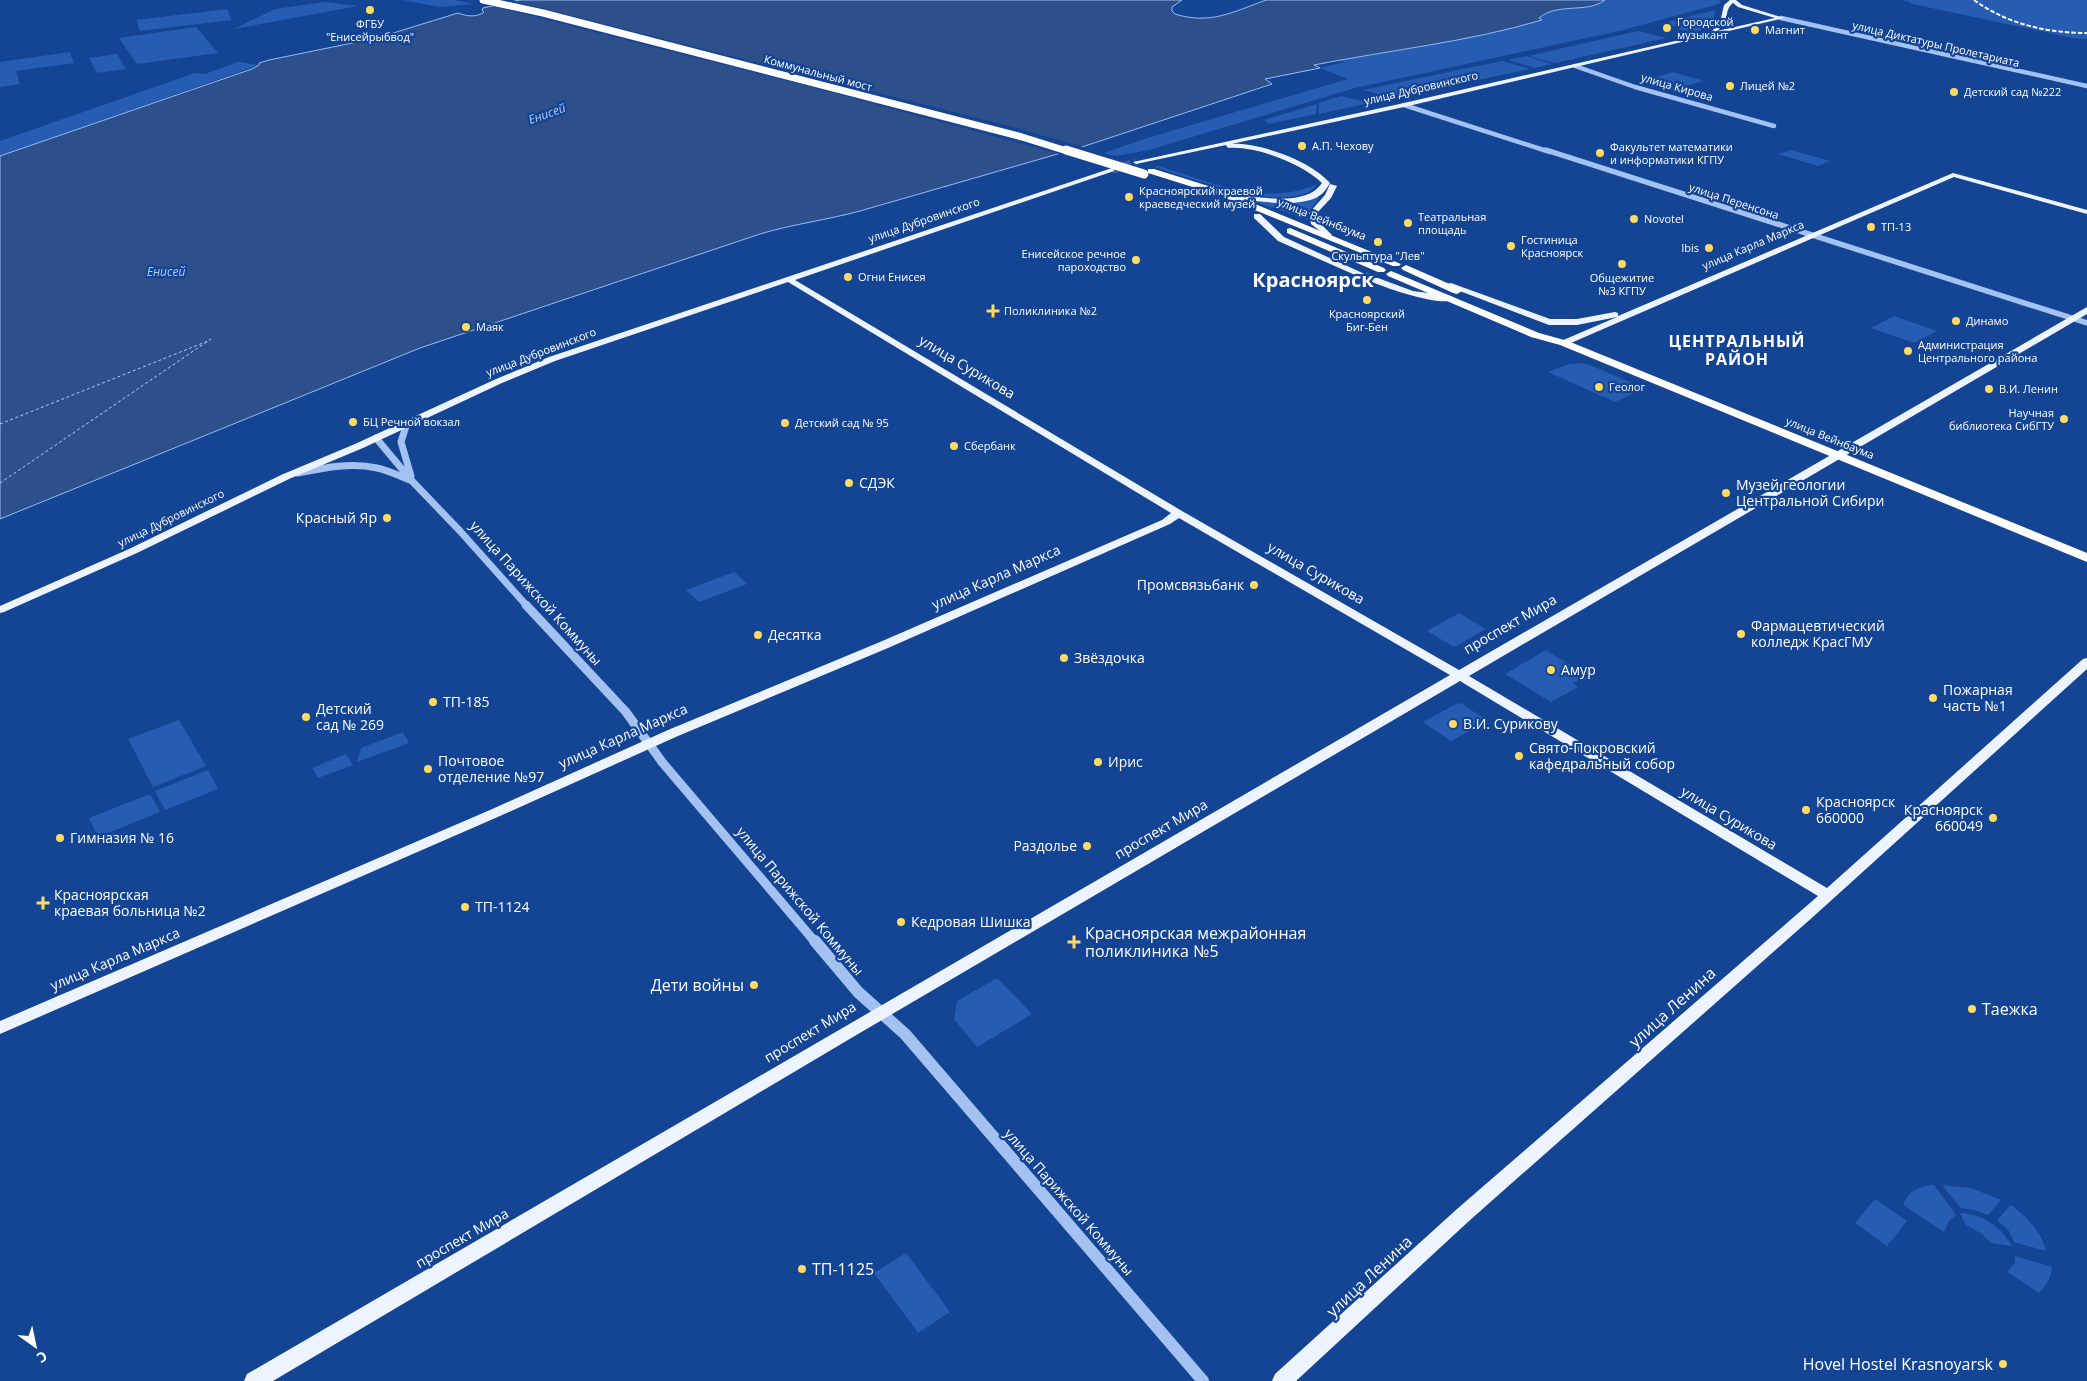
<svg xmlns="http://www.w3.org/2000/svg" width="2087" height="1381" font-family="'Open Sans',sans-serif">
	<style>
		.green { fill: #265db3 }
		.water { fill: #2d508b; stroke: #95bcf5 }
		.pier { fill: #144494 }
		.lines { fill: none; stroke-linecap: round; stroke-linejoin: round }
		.ferry { stroke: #afccf9; stroke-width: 1; stroke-dasharray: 3 2.5; stroke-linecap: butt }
		.major-tunnel { stroke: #3760a4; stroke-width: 8; stroke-dasharray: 8 4; stroke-linecap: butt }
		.minor-far4 { stroke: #a3c2f2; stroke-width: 4.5 }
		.minor-far3 { stroke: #a3c2f2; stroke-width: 5.5 }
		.minor-far2 { stroke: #a3c2f2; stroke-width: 7 }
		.minor-far1 { stroke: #a3c2f2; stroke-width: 9 }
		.minor { stroke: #a3c2f2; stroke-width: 12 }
		.major { fill: #eef4ff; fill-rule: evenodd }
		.highway { fill: #fff; fill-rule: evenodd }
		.rail { stroke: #fff; stroke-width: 2; stroke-dasharray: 4.5 2; stroke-linecap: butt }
		.highway-bridge-far1 { stroke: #fff; stroke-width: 7 }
		.highway-bridge { stroke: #fff; stroke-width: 9 }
		.poi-dot { fill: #ffdb64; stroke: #144494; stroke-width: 2 }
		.labels { text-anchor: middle; stroke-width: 4.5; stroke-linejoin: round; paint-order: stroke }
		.far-poi-label { font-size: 11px; fill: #fff; stroke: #144494; text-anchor: start }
		.far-street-label { font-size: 11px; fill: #fff; stroke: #144494 }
		.far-water-label { font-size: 12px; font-style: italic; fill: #afccf9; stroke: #144494 }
		.street-label { font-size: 14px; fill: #fff; stroke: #144494 }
		.poi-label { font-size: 14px; fill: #fff; stroke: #144494; text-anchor: start }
		.far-district-label { font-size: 16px; font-weight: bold; letter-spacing: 1px; fill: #fff; stroke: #144494 }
		.near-poi-label { font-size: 16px; fill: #fff; stroke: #144494; text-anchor: start }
		.near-street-label { font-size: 16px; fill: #fff; stroke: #144494 }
		.far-town-label { font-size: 20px; font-weight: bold; fill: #fff; stroke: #144494 }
	</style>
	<rect width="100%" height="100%" fill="#144494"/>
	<!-- green -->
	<path class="green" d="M 403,0 L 454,0 L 475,4 L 439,7 Z
		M 1605,0 L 1721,0 L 1719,4 L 1623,30 L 1355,88 L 1149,150 L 1116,156 L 1104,153 L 1144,139 L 1348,79 L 1320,68 L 1345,62 L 1339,60 C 1406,50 1476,39 1541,20 L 1539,17 C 1558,3 1587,14 1605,0 Z
		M 1901,0 L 2087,0 L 2087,39 L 2073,38 L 1908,3 L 1911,2 Z
		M 325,2 L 358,6 L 234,29 L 275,9 Z
		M 227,9 L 232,20 L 140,31 L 136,20 Z
		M 1715,10 L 1713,26 C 1700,32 1691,33 1678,29 L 1681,27 L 1660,24 Z
		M 196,27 L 218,53 L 137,64 L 119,38 Z
		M 1638,31 L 1667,38 L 1555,63 L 1528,56 Z
		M 70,52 L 74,63 L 16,71 L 20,84 L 0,87 L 0,62 Z
		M 117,54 L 126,69 L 97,73 L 89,58 Z
		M 1526,56 L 1552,64 L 1535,68 L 1508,60 Z
		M 1502,61 L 1530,69 L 1393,98 L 1363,90 Z
		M 238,62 L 259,65 L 0,156 L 0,141 L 195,73 L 205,74 Z
		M 1673,72 L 1704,81 L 1671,90 L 1641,82 Z
		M 1341,96 L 1370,103 L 1319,114 L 1319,103 Z
		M 1317,104 L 1316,114 L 1269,124 L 1264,120 Z
		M 1791,150 L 1830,161 L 1818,166 L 1778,154 Z
		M 1158,166 C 1207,181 1268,208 1317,184 C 1296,218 1186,177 1155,167 Z
		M 1317,196 L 1319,198 L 1307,214 L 1309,220 L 1247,199 L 1279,202 Z
		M 1894,316 L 1937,331 L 1914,343 L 1871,328 Z
		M 1582,363 L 1590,365 L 1644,388 L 1615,402 L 1548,372 L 1569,364 Z
		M 734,572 L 747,584 L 699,602 L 686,590 Z
		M 1459,613 L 1486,629 L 1454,647 L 1427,631 Z
		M 1546,650 L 1550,653 L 1594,678 L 1588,682 L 1582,678 L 1573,683 L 1578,687 L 1551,702 L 1505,674 Z
		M 1458,703 L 1462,704 L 1488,721 L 1451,741 L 1423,722 Z
		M 179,720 L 206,766 L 153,787 L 128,739 Z
		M 403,732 L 409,743 L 357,762 L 361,748 Z
		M 346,754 L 353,765 L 318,778 L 312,768 Z
		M 208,770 L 218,789 L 165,810 L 155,791 Z
		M 150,794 L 160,812 L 98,837 L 89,818 Z
		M 997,978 L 1032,1014 L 977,1047 L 954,1019 L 957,1001 Z
		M 1934,1185 L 1956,1215 L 1949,1221 L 1944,1232 L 1903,1205 C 1908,1191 1920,1186 1934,1185 Z
		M 1942,1185 L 1971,1188 L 2001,1200 L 1988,1215 L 1975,1210 L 1961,1208 Z
		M 1875,1199 L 1907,1221 L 1887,1246 L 1855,1223 Z
		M 2011,1205 C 2028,1218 2041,1231 2046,1251 L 2014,1242 L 2009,1231 L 1997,1220 Z
		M 1960,1213 C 1983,1214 2001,1227 2012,1246 L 1991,1243 L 1982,1234 L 1966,1225 Z
		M 906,1253 L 950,1312 L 918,1333 L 874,1273 Z
		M 2015,1256 L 2052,1267 C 2051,1277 2047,1285 2039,1293 L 2007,1272 L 2015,1263 Z"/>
	<!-- water -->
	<path class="water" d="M 520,0 L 1182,0 L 1172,7 L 1172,11 L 1175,14 C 1210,25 1233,12 1266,0 L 1605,0 C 1587,14 1558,2 1539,18 L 1542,20 C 1468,42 1390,50 1314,65 L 1320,68 L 1265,79 L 1272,84 L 1082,147 L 860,211 C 827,220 793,224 760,234 L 420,348 L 0,519 L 0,156 L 252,69 L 259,65 L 259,63 L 269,60 L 377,38 L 458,13 C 466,16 476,18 484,12 L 482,10 L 483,8 Z"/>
	<!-- pier -->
	<path class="pier" d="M 510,0 L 1013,127 L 1086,148 L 1063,155 L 819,89 L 488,5 Z"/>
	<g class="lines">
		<!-- ferry -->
		<path class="ferry" d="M 0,424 L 208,341
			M 0,483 L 211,339"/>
		<!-- major-tunnel -->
		<path class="major-tunnel" d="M 1112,170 L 1136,162
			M 1365,276 L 1375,280"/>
		<!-- minor-far4 -->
		<path class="minor-far4" d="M 1781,18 L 2087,86
			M 1575,66 L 1635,87 L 1774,126
			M 1404,105 L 1550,152"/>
		<!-- minor-far3 -->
		<path class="minor-far3" d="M 1546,150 L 2087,323"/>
		<!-- minor-far2 -->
		<path class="minor-far2" d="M 407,423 L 401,442 L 411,476
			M 376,438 L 412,481 L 460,531 L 527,606
			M 298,473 C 323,468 351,462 377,468 C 388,470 399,476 410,480"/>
		<!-- minor-far1 -->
		<path class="minor-far1" d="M 526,605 L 626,712 L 662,762 L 816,943"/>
		<!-- minor -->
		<path class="minor" d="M 815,941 L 858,992 L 905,1034 L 1203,1381"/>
		<!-- major -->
		<path class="major" d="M 1730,0 L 1736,0 L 1742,5 L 1784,18 L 1404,107 L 1231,144 C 1259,142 1311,161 1330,183 C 1328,186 1326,190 1323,193 C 1304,212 1240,199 1215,194 L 1215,190 L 1218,190 C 1245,195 1305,210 1322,183 C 1302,164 1257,146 1229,148 L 1227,147 L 1226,145 L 1136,164 L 1133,162 L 1404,103 L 1710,33 L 1720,23 L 1724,5 ZM 1733,3 L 1738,7 L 1775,18 L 1717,31 C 1731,20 1723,11 1733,3 Z
			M 1112,168 L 1114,169 L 1114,171 L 795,280 L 1182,511 L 1459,670 L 2087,307 L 2087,314 L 1469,676 L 1827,888 L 2083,659 L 2087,658 L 2087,669 L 1814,916 L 1469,1221 L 1296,1381 L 1272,1381 L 1275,1374 L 1457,1209 L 1818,896 L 1460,681 L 853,1037 L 273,1381 L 244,1381 L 247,1374 L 1450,675 L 1179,518 L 1170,524 L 888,648 L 678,736 L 500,816 L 0,1034 L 0,1021 L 490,810 L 668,730 L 880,642 L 1162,520 L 1171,513 L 788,282 L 555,361 L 502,383 L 363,448 L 289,479 L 137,553 L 4,612 L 0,613 L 0,606 L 129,549 L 281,475 L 355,444 L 496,379 L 549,357 Z
			M 1953,173 L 2087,210 L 2087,214 L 1954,177 L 1564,346 L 1560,343 L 1561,341 L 1617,317 L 1577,325 L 1549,325 L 1444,285 L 1451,283 L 1550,319 L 1577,319 L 1615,312 L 1618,313 L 1618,316 Z
			M 1330,184 L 1337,186 L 1331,198 L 1317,213 L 1318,221 L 1332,235 L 1328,237 L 1311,224 L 1309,213 L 1325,195 Z
			M 1254,214 L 1260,214 L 1284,237 L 1369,276 L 1362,278 L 1278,241 L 1254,218 Z
			M 1372,278 L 1378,278 L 1413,291 L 1451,296 L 1455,299 C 1443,308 1386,288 1372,282 Z"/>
		<!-- highway -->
		<path class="highway" d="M 1148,169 L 1154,169 L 1221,190 L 1401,264 L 1399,266 L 1393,266 L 1215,194 L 1148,173 Z
			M 1290,228 L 1384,268 L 1386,270 L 1384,272 L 1378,272 L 1287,233 L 1287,229 Z
			M 1406,265 L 1461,289 L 1462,291 L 1457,294 L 1453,293 L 1403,270 L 1401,268 Z
			M 1391,271 L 1539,333 L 1568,341 L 2087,553 L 2087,562 L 1560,345 L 1531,337 L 1388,276 L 1386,274 Z"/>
		<!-- rail -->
		<path class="rail" d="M 1974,0 C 2007,24 2047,33 2087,33"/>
		<!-- highway-bridge-far1 -->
		<path class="highway-bridge-far1" d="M 483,0 L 543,13 L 1022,137 L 1070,152"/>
		<!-- highway-bridge -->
		<path class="highway-bridge" d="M 1066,150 L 1144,174"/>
	</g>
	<!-- markers -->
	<g class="poi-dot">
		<circle cx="370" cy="10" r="5"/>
		<circle cx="1667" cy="28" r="5"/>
		<circle cx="1755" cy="30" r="5"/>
		<circle cx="1730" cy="86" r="5"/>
		<circle cx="1954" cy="92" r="5"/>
		<circle cx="1302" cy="146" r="5"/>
		<circle cx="1600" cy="153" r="5"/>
		<circle cx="1129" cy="197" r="5"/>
		<circle cx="1634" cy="219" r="5"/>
		<circle cx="1408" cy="223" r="5"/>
		<circle cx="1871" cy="227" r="5"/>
		<circle cx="1378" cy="242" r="5"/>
		<circle cx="1511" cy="246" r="5"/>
		<circle cx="1709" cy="248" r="5"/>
		<circle cx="1136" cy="260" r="5"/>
		<circle cx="1622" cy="264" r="5"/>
		<circle cx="848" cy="277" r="5"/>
		<circle cx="1367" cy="300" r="5"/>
		<path d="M990.5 303.5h5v5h5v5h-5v5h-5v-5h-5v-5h5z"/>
		<circle cx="1956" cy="321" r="5"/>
		<circle cx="466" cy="327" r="5"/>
		<circle cx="1908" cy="351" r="5"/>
		<circle cx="1599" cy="387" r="5"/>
		<circle cx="1989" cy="389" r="5"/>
		<circle cx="2064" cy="419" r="5"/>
		<circle cx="353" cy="422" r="5"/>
		<circle cx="785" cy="423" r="5"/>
		<circle cx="954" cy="446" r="5"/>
		<circle cx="849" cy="483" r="5"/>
		<circle cx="1726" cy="493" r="5"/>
		<circle cx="387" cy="518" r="5"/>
		<circle cx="1254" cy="585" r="5"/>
		<circle cx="1741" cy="634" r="5"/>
		<circle cx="758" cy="635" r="5"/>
		<circle cx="1064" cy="658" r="5"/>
		<circle cx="1551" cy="670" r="5"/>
		<circle cx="1933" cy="698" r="5"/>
		<circle cx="433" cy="702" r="5"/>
		<circle cx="306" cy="717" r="5"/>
		<circle cx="1453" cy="724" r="5"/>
		<circle cx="1519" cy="756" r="5"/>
		<circle cx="1098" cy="762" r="5"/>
		<circle cx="428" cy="769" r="5"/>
		<circle cx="1806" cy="810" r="5"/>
		<circle cx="1993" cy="818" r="5"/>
		<circle cx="60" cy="838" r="5"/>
		<circle cx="1087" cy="846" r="5"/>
		<path d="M40.5 895.5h5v5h5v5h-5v5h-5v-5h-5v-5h5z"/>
		<circle cx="465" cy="907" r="5"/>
		<circle cx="901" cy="922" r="5"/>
		<path d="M1071.5 934.5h5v5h5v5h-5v5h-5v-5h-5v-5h5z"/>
		<circle cx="754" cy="985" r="5"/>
		<circle cx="1972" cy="1009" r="5"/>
		<circle cx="802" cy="1269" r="5"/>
		<circle cx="2003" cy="1364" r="5"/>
	</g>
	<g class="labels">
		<!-- far-poi labels -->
		<g class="far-poi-label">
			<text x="1677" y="26">Городской<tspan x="1677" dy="13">музыкант</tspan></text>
			<text x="370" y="28" text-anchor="middle">ФГБУ<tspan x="370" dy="13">"Енисейрыбвод"</tspan></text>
			<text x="1765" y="34">Магнит</text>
			<text x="1740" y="90">Лицей №2</text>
			<text x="1964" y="96">Детский сад №222</text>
			<text x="1312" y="150">А.П. Чехову</text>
			<text x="1610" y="151">Факультет математики<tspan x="1610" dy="13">и информатики КГПУ</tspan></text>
			<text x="1139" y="195">Красноярский краевой<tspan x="1139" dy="13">краеведческий музей</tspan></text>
			<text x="1418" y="221">Театральная<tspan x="1418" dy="13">площадь</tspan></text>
			<text x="1644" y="223">Novotel</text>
			<text x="1881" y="231">ТП-13</text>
			<text x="1521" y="244">Гостиница<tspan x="1521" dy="13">Красноярск</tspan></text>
			<text x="1699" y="252" text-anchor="end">Ibis</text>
			<text x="1126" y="258" text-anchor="end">Енисейское речное<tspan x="1126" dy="13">пароходство</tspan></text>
			<text x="1378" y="260" text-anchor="middle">Скульптура "Лев"</text>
			<text x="858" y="281">Огни Енисея</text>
			<text x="1622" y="282" text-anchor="middle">Общежитие<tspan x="1622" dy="13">№3 КГПУ</tspan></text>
			<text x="1004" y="315">Поликлиника №2</text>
			<text x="1367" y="318" text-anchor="middle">Красноярский<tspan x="1367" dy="13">Биг-Бен</tspan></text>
			<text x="1966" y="325">Динамо</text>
			<text x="476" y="331">Маяк</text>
			<text x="1918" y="349">Администрация<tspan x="1918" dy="13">Центрального района</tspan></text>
			<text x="1609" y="391">Геолог</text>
			<text x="1999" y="393">В.И. Ленин</text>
			<text x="2054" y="417" text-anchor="end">Научная<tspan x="2054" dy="13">библиотека СибГТУ</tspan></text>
			<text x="363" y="426">БЦ Речной вокзал</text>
			<text x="795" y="427">Детский сад № 95</text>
			<text x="964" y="450">Сбербанк</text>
		</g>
		<!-- far-street labels -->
		<g class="far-street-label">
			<text transform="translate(1936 44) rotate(13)" y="4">улица Диктатуры Пролетариата</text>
			<text transform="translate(818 73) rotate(15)" y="4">Коммунальный мост</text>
			<text transform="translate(1677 87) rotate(16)" y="4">улица Кирова</text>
			<text transform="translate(1421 88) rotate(-13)" y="4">улица Дубровинского</text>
			<text transform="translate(1734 201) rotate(18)" y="4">улица Перенсона</text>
			<text transform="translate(1322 219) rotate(22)" y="4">улица Вейнбаума</text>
			<text transform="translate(924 220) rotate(-19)" y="4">улица Дубровинского</text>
			<text transform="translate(1753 245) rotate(-23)" y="4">улица Карла Маркса</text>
			<text transform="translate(541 352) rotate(-21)" y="4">улица Дубровинского</text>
			<text transform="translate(1830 438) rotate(22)" y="4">улица Вейнбаума</text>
			<text transform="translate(171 518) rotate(-26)" y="4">улица Дубровинского</text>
		</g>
		<!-- far-water labels -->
		<g class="far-water-label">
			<text transform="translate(547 114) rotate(-20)" y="4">Енисей</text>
			<text x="166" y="276">Енисей</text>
		</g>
		<!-- street labels -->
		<g class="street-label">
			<text transform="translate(967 367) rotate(31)" y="5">улица Сурикова</text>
			<text transform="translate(1316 573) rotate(30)" y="5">улица Сурикова</text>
			<text transform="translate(996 577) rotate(-24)" y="5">улица Карла Маркса</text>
			<text transform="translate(536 593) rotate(48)" y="5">улица Парижской Коммуны</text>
			<text transform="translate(1510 624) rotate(-30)" y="5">проспект Мира</text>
			<text transform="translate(623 736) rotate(-24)" y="5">улица Карла Маркса</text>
			<text transform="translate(1729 818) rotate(31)" y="5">улица Сурикова</text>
			<text transform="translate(1161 829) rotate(-30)" y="5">проспект Мира</text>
			<text transform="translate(800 901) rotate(50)" y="5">улица Парижской Коммуны</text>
			<text transform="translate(115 959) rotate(-23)" y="5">улица Карла Маркса</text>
			<text transform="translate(810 1032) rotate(-31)" y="5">проспект Мира</text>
			<text transform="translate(1069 1202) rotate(49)" y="5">улица Парижской Коммуны</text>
			<text transform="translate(462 1238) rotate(-30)" y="5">проспект Мира</text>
		</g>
		<!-- poi labels -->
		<g class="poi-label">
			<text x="859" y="488">СДЭК</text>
			<text x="1736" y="490">Музей геологии<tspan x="1736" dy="16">Центральной Сибири</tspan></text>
			<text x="377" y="523" text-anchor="end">Красный Яр</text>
			<text x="1244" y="590" text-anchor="end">Промсвязьбанк</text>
			<text x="1751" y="631">Фармацевтический<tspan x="1751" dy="16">колледж КрасГМУ</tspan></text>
			<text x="768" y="640">Десятка</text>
			<text x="1074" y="663">Звёздочка</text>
			<text x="1561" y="675">Амур</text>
			<text x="1943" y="695">Пожарная<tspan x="1943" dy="16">часть №1</tspan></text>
			<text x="443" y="707">ТП-185</text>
			<text x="316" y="714">Детский<tspan x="316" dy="16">сад № 269</tspan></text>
			<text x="1463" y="729">В.И. Сурикову</text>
			<text x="1529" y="753">Свято-Покровский<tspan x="1529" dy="16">кафедральный собор</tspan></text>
			<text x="438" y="766">Почтовое<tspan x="438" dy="16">отделение №97</tspan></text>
			<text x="1108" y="767">Ирис</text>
			<text x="1816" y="807">Красноярск<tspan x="1816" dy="16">660000</tspan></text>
			<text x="1983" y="815" text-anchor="end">Красноярск<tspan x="1983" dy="16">660049</tspan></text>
			<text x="70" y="843">Гимназия № 16</text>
			<text x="1077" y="851" text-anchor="end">Раздолье</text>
			<text x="54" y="900">Красноярская<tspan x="54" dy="16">краевая больница №2</tspan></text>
			<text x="475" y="912">ТП-1124</text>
			<text x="911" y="927">Кедровая Шишка</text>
		</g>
		<!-- far-district labels -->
		<g class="far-district-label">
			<text x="1737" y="347">ЦЕНТРАЛЬНЫЙ<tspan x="1737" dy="18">РАЙОН</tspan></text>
		</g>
		<!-- near-poi labels -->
		<g class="near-poi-label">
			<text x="1085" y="939">Красноярская межрайонная<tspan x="1085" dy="18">поликлиника №5</tspan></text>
			<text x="744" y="991" text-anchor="end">Дети войны</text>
			<text x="1982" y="1015">Таежка</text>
			<text x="812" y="1275">ТП-1125</text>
			<text x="1993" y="1370" text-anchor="end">Hovel Hostel Krasnoyarsk</text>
		</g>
		<!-- near-street labels -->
		<g class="near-street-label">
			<text transform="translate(1672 1007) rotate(-42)" y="6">улица Ленина</text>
			<text transform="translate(1369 1276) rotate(-43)" y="6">улица Ленина</text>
		</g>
		<!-- far-town labels -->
		<g class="far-town-label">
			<text x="1313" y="287">Красноярск</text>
		</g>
	</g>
	<!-- north arrow -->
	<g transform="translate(35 1346) rotate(147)" stroke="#144494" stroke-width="4" paint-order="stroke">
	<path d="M0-4L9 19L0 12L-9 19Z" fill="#ffffff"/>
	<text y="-8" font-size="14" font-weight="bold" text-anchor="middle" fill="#ffffff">С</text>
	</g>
</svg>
